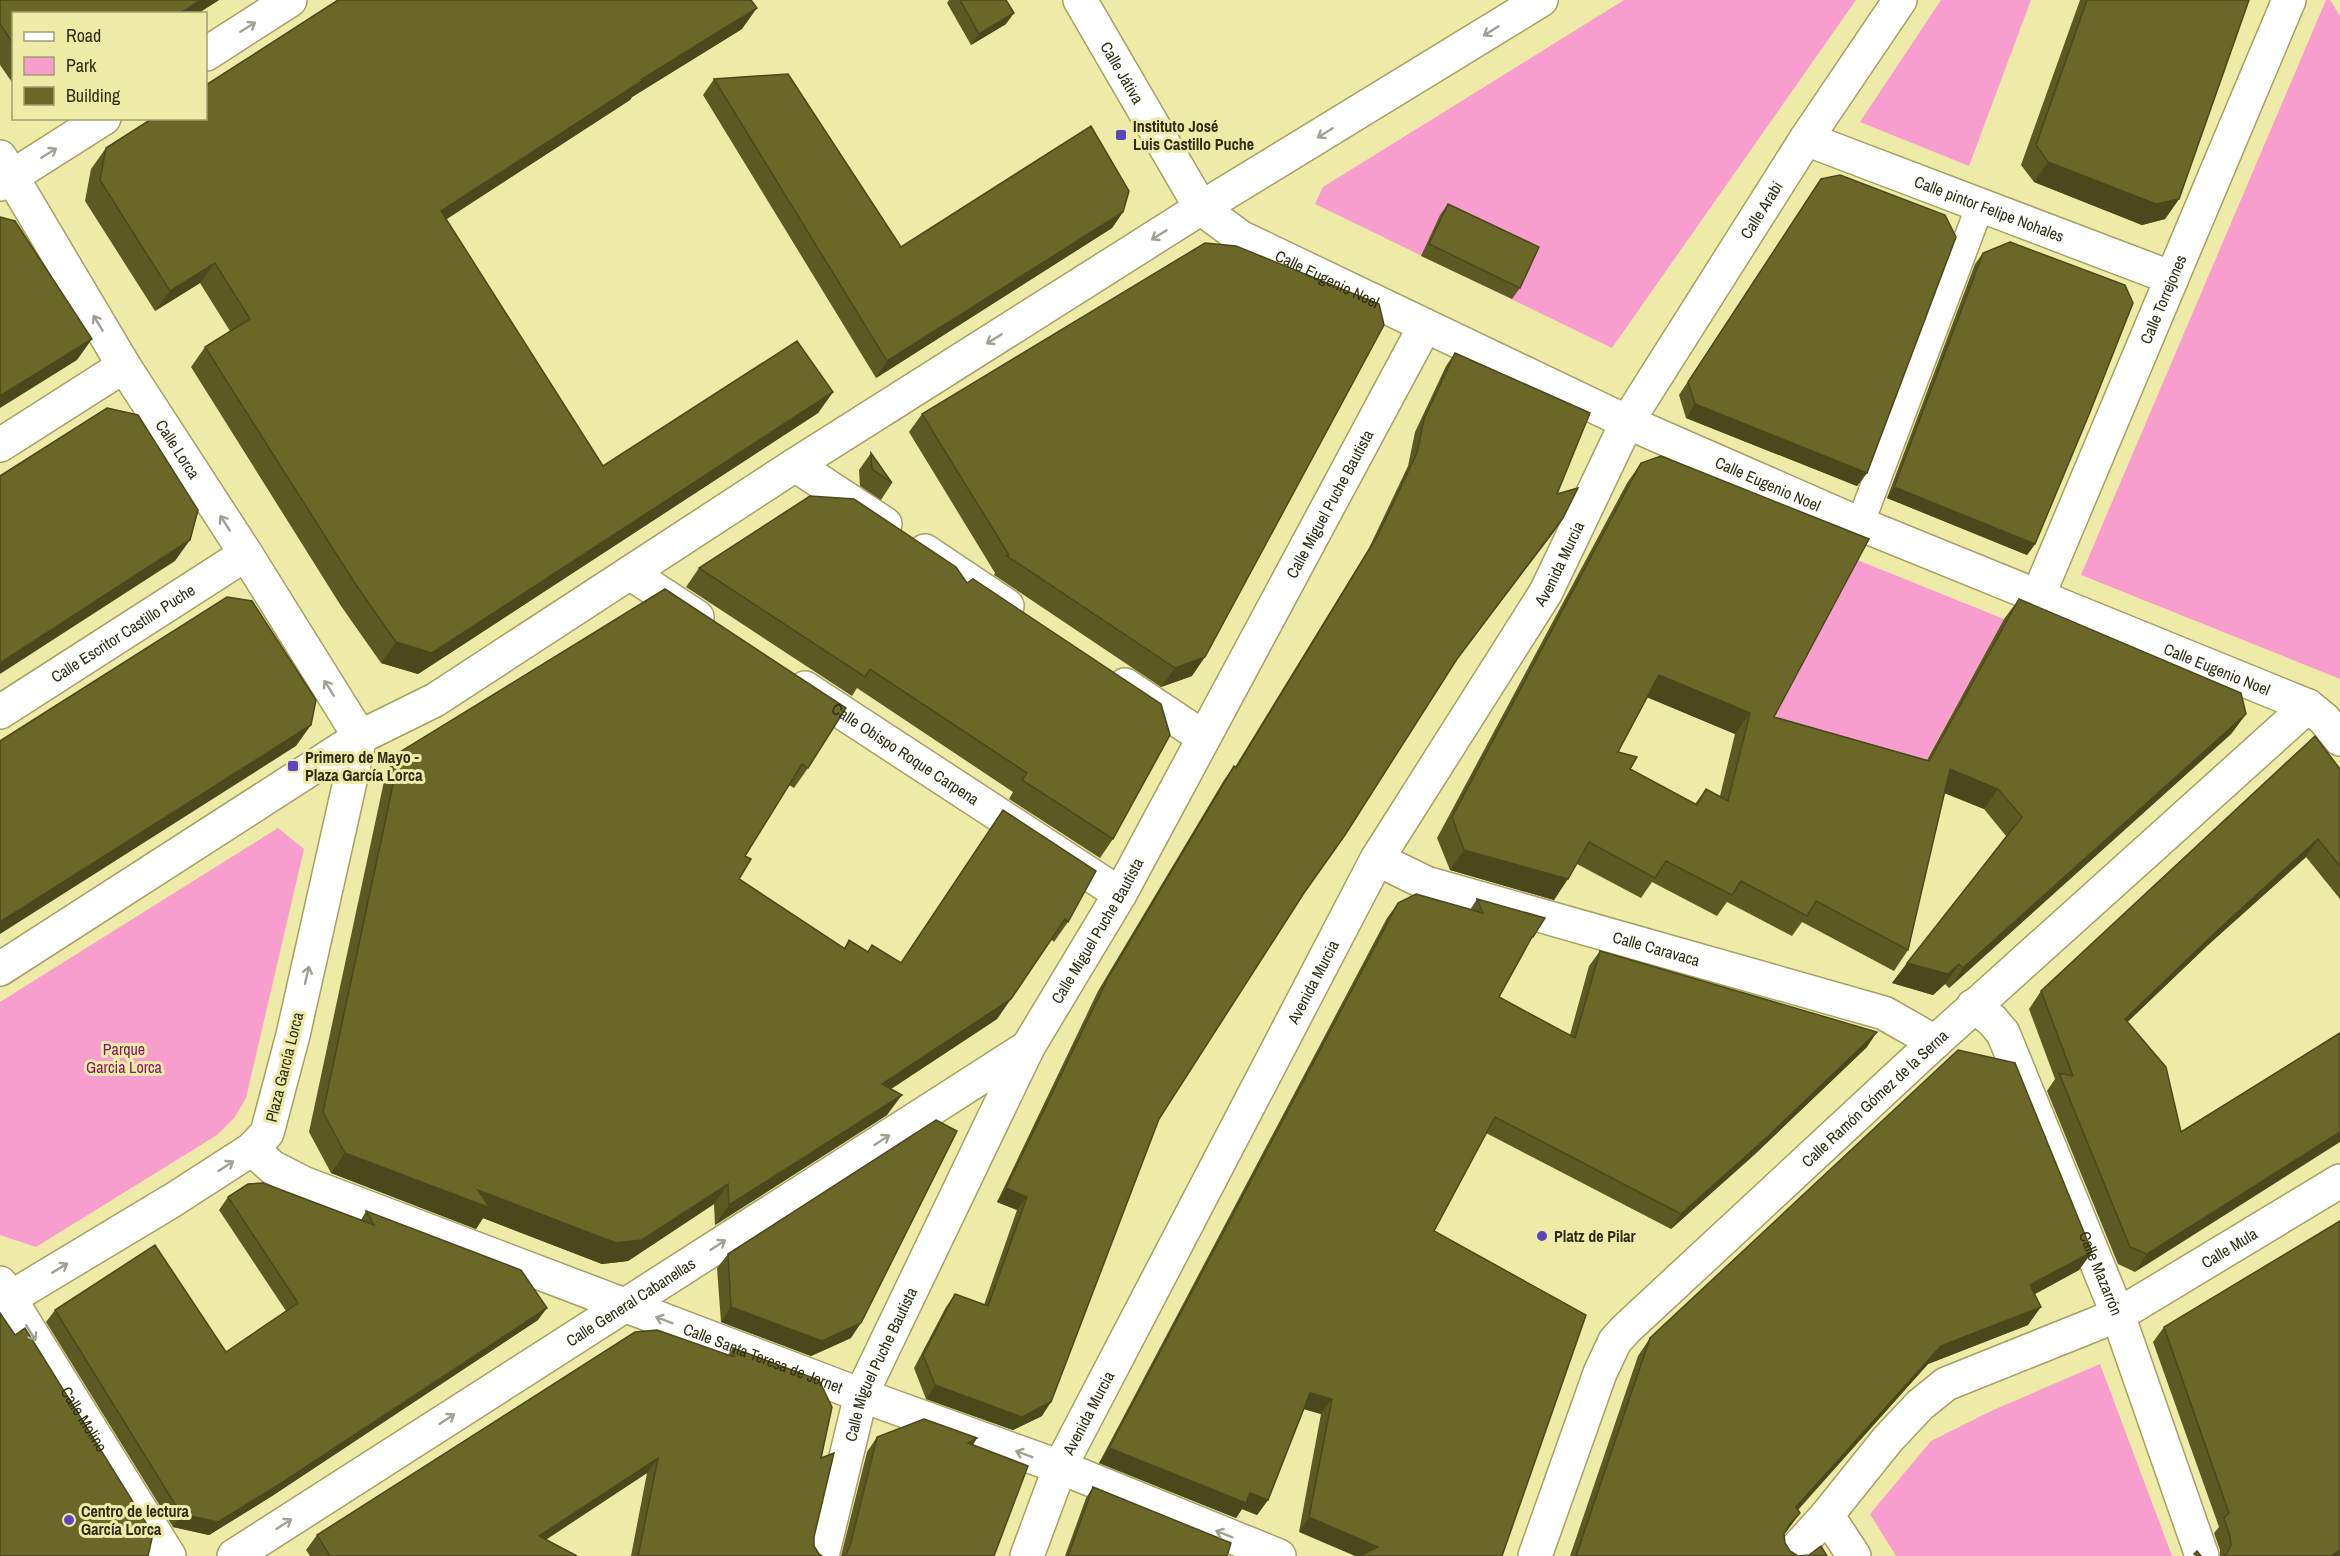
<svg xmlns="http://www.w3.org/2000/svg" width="2340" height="1556" font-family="'Archivo Narrow',sans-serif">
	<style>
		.green { fill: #f79ecf }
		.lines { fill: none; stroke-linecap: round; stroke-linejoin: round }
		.lane-casing { stroke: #a4a161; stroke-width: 30 }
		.street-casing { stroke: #a4a161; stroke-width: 36 }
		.lane { stroke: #fff; stroke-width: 27 }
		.street { stroke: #fff; stroke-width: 33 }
		.wall { fill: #5c5922; fill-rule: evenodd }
		.shaded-wall { fill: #4b481c }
		.building { fill: #6b6728; stroke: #4b481c; stroke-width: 1.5; fill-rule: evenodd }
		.oneway { stroke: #a1a095 }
		.poi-dot { fill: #5c46be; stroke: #eeeba9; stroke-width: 2 }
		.labels { text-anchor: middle; stroke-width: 6; stroke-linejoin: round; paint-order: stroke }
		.street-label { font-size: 16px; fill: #2e2d13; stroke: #eeeba9 }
		.poi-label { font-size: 16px; font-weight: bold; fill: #2e2d13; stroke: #eeeba9; text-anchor: start }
		.park-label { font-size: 16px; fill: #851760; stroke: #eeeba9 }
	</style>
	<rect width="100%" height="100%" fill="#eeeba9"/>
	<!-- green -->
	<path class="green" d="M 1624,0 L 1856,0 L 1612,348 L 1315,204 L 1323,187 Z
		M 1941,0 L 2031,0 L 1969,166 L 1860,122 Z
		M 2326,0 L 2330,0 L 2340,16 L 2340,679 L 2081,575 Z
		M 1855,559 L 2004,619 L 1915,781 L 1759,737 Z
		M 278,828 L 304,849 L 246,1098 L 235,1117 L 217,1135 L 36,1247 L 0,1235 L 0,1002 Z
		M 2100,1364 L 2172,1556 L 1896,1556 L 1870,1514 L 1931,1441 L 1991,1411 Z"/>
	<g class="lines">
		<defs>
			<path id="lane" d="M 1860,524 L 1980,206"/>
			<g id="street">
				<path id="s1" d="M 1080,0 L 1201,208 L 1240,237 L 1627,422 L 1860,524 L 2308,706 L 2324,719 L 2340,739"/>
				<path d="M 206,54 L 290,0"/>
				<path id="s2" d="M 1806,139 L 2172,278"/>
				<path id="s3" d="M 0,157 L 124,366 L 246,554 L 360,737 L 293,1035 L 267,1133 L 252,1149 L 173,1200 L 10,1298"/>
				<path d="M 0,184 L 104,118"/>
				<path d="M 0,445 L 124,366"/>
				<path d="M 795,465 L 885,524"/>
				<path d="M 925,551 L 1007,606"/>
				<path d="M 630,573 L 697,617"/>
				<path id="s4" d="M 2038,596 L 2289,0"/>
				<path d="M 1125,685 L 1203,737"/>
				<path id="s5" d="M 805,688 L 1120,894"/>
				<path id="s6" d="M 0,712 L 246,554"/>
				<path id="s7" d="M 1377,859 L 1426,883 L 1884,1013 L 1935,1042"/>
				<path d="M 0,969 L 360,737 L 435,700 L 795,465 L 1201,208 L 1541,0"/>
				<path id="s8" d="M 1973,1006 L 1992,1020 L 2003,1033 L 2118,1315 L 2202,1556"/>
				<path id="s9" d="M 252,1149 L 272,1167 L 303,1183 L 861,1395 L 1060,1467 L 1279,1556"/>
				<path id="s10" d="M 0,1283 L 169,1556"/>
				<path d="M 1827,1515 L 1854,1556"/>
				<path id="s11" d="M 234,1556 L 1028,1047"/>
				<path id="s12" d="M 822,1556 L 861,1395 L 1028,1047 L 1120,894 L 1425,326"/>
				<path id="s13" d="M 1027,1556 L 1060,1467 L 1377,859 L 1546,592 L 1627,422 L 1806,139 L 1900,0"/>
				<path id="s14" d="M 1535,1556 L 1600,1373 L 1615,1341 L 1626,1329 L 1935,1042 L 2308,706"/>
				<path id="s15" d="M 1790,1556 L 1827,1515 L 1888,1439 L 1920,1405 L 1946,1384 L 2118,1315 L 2340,1181"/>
			</g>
		</defs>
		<!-- lane casing -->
		<use href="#lane" class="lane-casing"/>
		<!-- street casing -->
		<use href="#street" class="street-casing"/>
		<!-- lane -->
		<use href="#lane" class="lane"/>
		<!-- street -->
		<use href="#street" class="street"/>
	</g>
	<!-- wall -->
	<path class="wall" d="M 0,0 L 219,0 L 197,14 L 14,14 L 14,85 L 0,65 Z
		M 949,0 L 1006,0 L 1006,24 L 971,45 L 947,3 Z
		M 2080,0 L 2249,0 L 2179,199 L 2165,219 L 2142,225 L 2034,182 L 2021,165 Z
		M 742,29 L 632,97 L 630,100 L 446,219 L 603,466 L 833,392 L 818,413 L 418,674 L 381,663 L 341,606 L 191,367 L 205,347 L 230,331 L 200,283 L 155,311 L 85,201 L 91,169 L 106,148 Z
		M 714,79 L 901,247 L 1123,212 L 1112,228 L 876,378 L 703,95 Z
		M 1821,179 L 1867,473 L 1857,486 L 1686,418 L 1679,395 Z
		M 1448,204 L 1520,288 L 1512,299 L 1421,256 L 1440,215 Z
		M 1983,253 L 2035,544 L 2027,555 L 1887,498 L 1975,264 Z
		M 1455,353 L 1557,494 L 1563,518 L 1453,665 L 1302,895 L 1159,1119 L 1042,1416 L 1013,1430 L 926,1399 L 914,1368 L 946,1307 L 955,1294 L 984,1305 L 1017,1210 L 997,1202 L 1098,991 L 1224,780 L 1234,766 L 1235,767 L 1369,548 L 1408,466 L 1415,432 L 1446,366 Z
		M 922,414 L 1192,676 L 1161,687 L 994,575 L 995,573 L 909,432 Z
		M 871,453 L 892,483 L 881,500 L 860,486 L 859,470 Z
		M 1641,463 L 1774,717 L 1927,760 L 2004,619 L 2019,599 L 2246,714 L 2231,734 L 1949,988 L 1945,984 L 1933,995 L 1892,983 L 2006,836 L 1984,809 L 1944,793 L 1908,950 L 1894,971 L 1802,922 L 1792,936 L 1727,902 L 1717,916 L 1652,882 L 1641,898 L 1577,864 L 1554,900 L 1450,870 L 1437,838 L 1627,483 ZM 1647,697 L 1735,734 L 1720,796 L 1706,789 L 1695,804 L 1630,769 L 1618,752 Z
		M 810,496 L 1113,839 L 1100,858 L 1009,799 L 1013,792 L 857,688 L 852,696 L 686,587 L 699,568 Z
		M 665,589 L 808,768 L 794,788 L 789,785 L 745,856 L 739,879 L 844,948 L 849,940 L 867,952 L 901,963 L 1003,810 L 1068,922 L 1054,942 L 1051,939 L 997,1019 L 891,1089 L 887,1115 L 715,1225 L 714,1204 L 628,1261 L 602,1264 L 483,1218 L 476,1229 L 331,1173 L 309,1132 L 386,772 L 400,752 Z
		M 2340,769 L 2340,899 L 2306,857 L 2208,945 L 2127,1022 L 2181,1132 L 2340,1033 L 2135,1272 L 2118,1264 L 2047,1091 L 2055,1079 L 2029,1009 L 2041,991 Z
		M 1477,899 L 1524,951 L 1499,997 L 1570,1035 L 1589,966 L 1600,951 L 1867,1047 L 1754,1155 L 1671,1229 L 1486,1133 L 1434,1231 L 1586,1315 L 1299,1532 L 1321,1414 L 1304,1409 L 1268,1500 L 1257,1515 L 1242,1509 L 1236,1518 L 1099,1463 L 1387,918 L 1398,903 L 1470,910 Z
		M 228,1197 L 361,1220 L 366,1211 L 538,1320 L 272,1496 L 209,1535 L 173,1527 L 46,1322 L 55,1310 L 226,1352 L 286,1311 L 219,1210 Z
		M 2092,1252 L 2079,1270 L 2035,1294 L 2028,1325 L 1928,1364 L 1798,1510 L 1800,1513 L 1784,1534 L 1785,1543 L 1790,1551 L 1798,1556 L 1827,1556 L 1570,1556 L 1638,1356 L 1650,1338 Z
		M 728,1254 L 851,1338 L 811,1356 L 721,1322 L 717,1268 Z
		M 2164,1327 L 2340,1556 L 2220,1556 L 2220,1550 L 2214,1533 L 2219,1527 L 2153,1342 Z
		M 733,1348 L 821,1458 L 814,1537 L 814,1546 L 819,1554 L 822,1556 L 631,1556 L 647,1473 L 546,1539 L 577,1556 L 310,1556 L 306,1550 L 317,1535 L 728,1355 Z
		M 877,1437 L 977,1438 L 973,1445 L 994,1556 L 841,1556 L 867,1452 Z
		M 1093,1487 L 1227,1556 L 1065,1556 L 1086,1498 Z"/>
	<!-- shaded-wall -->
	<path class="shaded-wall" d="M 201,0 L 219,0 L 197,14 L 179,14 Z
		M 757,8 L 742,29 L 632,97 L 630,100 L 427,232 L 441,211 L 642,79 Z
		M 1014,13 L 1006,24 L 971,45 L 979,34 Z
		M 2048,162 L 2179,199 L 2165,219 L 2142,225 L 2034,182 Z
		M 1123,212 L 1112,228 L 876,378 L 887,361 Z
		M 215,263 L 200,283 L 155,311 L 170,291 Z
		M 92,339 L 77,360 L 0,408 L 0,396 Z
		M 833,392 L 818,413 L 418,674 L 381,663 L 396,642 Z
		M 1695,404 L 1867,473 L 1857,486 L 1686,418 Z
		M 1894,487 L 2035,544 L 2027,555 L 1887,498 Z
		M 1563,518 L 1554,532 L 1447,672 L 1457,659 Z
		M 190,540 L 175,561 L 0,674 L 0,663 Z
		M 1205,657 L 1192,676 L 1161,687 L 1175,668 Z
		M 1659,675 L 1750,713 L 1735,734 L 1644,696 Z
		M 2246,714 L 2231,734 L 1949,988 L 1963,968 Z
		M 311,725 L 296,746 L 0,934 L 0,922 Z
		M 1950,769 L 1998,789 L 1984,809 L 1935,789 Z
		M 2318,839 L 2306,857 L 2208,945 L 2112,1037 L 2125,1019 L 2220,928 Z
		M 1464,850 L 1568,879 L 1554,900 L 1450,870 Z
		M 1907,963 L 1959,964 L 1945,984 L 1933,995 L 1892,983 Z
		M 1011,999 L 997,1019 L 868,1104 L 882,1084 Z
		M 1877,1032 L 1867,1047 L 1754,1155 L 1671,1229 L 1681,1214 Z
		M 902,1095 L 887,1115 L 715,1225 L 729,1205 Z
		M 2340,1132 L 2340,1142 L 2135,1272 L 2147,1254 Z
		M 345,1153 L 478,1190 L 728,1184 L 714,1204 L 628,1261 L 602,1264 L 483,1218 L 476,1229 L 331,1173 Z
		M 1006,1188 L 1027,1197 L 1017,1210 L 997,1202 Z
		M 2092,1252 L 2079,1270 L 2018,1303 L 2030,1285 Z
		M 731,1307 L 861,1323 L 851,1338 L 811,1356 L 721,1322 Z
		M 2041,1307 L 2028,1325 L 1928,1364 L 1783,1526 L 1796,1507 L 1941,1346 Z
		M 547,1308 L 538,1320 L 272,1496 L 209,1535 L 173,1527 L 181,1514 Z
		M 935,1385 L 1051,1402 L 1042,1416 L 1013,1430 L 926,1399 Z
		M 1310,1393 L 1332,1399 L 1321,1414 L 1300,1408 Z
		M 977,1438 L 967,1453 L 968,1443 Z
		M 1109,1448 L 1250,1493 L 1268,1500 L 1257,1515 L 1242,1509 L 1236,1518 L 1099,1463 Z
		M 658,1458 L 647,1473 L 529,1551 L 539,1536 Z
		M 1800,1513 L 1787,1531 L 1776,1543 L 1789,1525 Z
		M 1309,1517 L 1378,1547 L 1372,1556 L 1355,1556 L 1299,1532 Z
		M 2340,1550 L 2340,1556 L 2331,1556 Z"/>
	<!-- building -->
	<path class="building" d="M 0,0 L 201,0 L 179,14 L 14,14 L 14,45 L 0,24 Z
		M 338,0 L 751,0 L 757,8 L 642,79 L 645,79 L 441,211 L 603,466 L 797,341 L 833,392 L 432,653 L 396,642 L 356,585 L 205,347 L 250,319 L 215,263 L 170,291 L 100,180 L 106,148 L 153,118 L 206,118 L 206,85 Z
		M 960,0 L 1006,0 L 1014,13 L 979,34 Z
		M 2087,0 L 2249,0 L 2179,199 L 2156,204 L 2048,162 L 2036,145 Z
		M 788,74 L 901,247 L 1091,126 L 1129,191 L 1123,212 L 887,361 L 714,79 Z
		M 1840,175 L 1945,215 L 1956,237 L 1867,473 L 1695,404 L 1688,382 L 1821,179 Z
		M 1448,204 L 1539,247 L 1520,288 L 1429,244 Z
		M 0,217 L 15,221 L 92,339 L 0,396 Z
		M 2010,242 L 2125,285 L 2133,303 L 2090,412 L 2035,544 L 1894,487 L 1983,253 Z
		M 1205,243 L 1236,246 L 1379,304 L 1384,325 L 1205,657 L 1175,668 L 1007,556 L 1009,555 L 922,414 Z
		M 1455,353 L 1590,413 L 1557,494 L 1578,488 L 1563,518 L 1457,659 L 1345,835 L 1304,893 L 1159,1119 L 1051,1402 L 1022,1417 L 935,1385 L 923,1355 L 955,1294 L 988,1306 L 1027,1197 L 1006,1188 L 1108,978 L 1234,766 L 1236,768 L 1378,535 L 1417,453 L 1424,419 Z
		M 107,408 L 138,415 L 198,510 L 190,540 L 0,663 L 0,476 Z
		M 871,453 L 892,483 L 872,469 Z
		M 1661,456 L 1869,539 L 1774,717 L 1929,761 L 2019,599 L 2241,693 L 2246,714 L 1963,968 L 1959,964 L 1948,974 L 1907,963 L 2022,817 L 1998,789 L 1950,769 L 1908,950 L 1816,901 L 1807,916 L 1741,881 L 1732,895 L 1666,861 L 1655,878 L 1589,842 L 1568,879 L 1464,850 L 1452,817 L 1641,463 ZM 1659,675 L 1750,713 L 1728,801 L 1706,789 L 1697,805 L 1630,769 L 1637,757 L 1618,752 Z
		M 810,496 L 854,499 L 956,567 L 967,583 L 973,579 L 1161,704 L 1170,735 L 1113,839 L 1022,780 L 1027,773 L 870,669 L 865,677 L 699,568 Z
		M 665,589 L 846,708 L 808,768 L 802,764 L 745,856 L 751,859 L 739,879 L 845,949 L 849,940 L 868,952 L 872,945 L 901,963 L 1003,810 L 1096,871 L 1068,922 L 1065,919 L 1011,999 L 882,1084 L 902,1095 L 729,1205 L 728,1184 L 642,1240 L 616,1243 L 478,1190 L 490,1208 L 345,1153 L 323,1112 L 400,752 Z
		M 227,597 L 252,601 L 316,700 L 311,725 L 0,922 L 0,741 Z
		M 2315,736 L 2340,769 L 2340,866 L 2318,839 L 2220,928 L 2125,1019 L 2166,1067 L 2181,1132 L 2340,1033 L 2340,1132 L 2147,1254 L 2130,1247 L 2059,1073 L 2073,1076 L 2041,991 Z
		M 1416,894 L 1483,913 L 1477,899 L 1545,918 L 1533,937 L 1532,937 L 1499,997 L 1575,1038 L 1600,951 L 1877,1032 L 1764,1140 L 1681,1214 L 1495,1117 L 1434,1231 L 1586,1315 L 1502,1556 L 1360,1556 L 1378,1547 L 1309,1517 L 1332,1399 L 1310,1393 L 1268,1500 L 1250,1493 L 1246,1503 L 1109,1448 L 1398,903 Z
		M 1958,1050 L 2015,1063 L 2092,1252 L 2030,1285 L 2041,1307 L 1941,1346 L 1796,1507 L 1800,1513 L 1789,1525 L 1784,1534 L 1785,1543 L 1790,1551 L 1798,1556 L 1809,1555 L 1821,1546 L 1827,1556 L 1576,1556 L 1650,1338 Z
		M 936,1120 L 957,1131 L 861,1323 L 822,1341 L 731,1307 L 728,1254 Z
		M 263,1183 L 374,1225 L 366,1211 L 521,1270 L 547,1308 L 280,1484 L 218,1522 L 181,1514 L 55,1310 L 155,1245 L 226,1352 L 298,1303 L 228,1197 L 248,1184 Z
		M 2340,1221 L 2340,1550 L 2331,1556 L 2223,1556 L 2227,1553 L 2231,1545 L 2230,1536 L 2224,1518 L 2229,1513 L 2164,1327 Z
		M 0,1313 L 15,1335 L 25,1328 L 153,1534 L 148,1556 L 0,1556 Z
		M 657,1330 L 734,1357 L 733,1348 L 819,1380 L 832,1407 L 821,1458 L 834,1453 L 814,1537 L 814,1546 L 819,1554 L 822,1556 L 638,1556 L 658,1458 L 539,1536 L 577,1556 L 330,1556 L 317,1535 L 635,1332 Z
		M 924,1419 L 977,1438 L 968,1443 L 1028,1466 L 994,1556 L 843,1556 L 846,1554 L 850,1546 L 877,1437 Z
		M 1093,1487 L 1231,1543 L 1227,1556 L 1068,1556 Z
		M 2197,1551 L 2201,1556 L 2197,1556 L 2194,1554 Z"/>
	<!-- one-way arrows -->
	<defs><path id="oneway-shaft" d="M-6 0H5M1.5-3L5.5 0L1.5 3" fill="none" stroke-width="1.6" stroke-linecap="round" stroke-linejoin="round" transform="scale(1.5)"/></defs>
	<g class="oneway">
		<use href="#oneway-shaft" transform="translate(248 27) rotate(-32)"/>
		<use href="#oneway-shaft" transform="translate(1491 31) rotate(148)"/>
		<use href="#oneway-shaft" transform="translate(1325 133) rotate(148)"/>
		<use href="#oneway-shaft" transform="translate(49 153) rotate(-32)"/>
		<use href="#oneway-shaft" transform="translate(1159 235) rotate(148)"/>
		<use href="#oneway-shaft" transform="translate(98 323) rotate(-121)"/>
		<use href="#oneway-shaft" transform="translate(994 339) rotate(148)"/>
		<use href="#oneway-shaft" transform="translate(225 523) rotate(-123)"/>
		<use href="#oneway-shaft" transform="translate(329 688) rotate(-122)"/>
		<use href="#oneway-shaft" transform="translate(307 975) rotate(-77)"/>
		<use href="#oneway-shaft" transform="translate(882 1140) rotate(-33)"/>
		<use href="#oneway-shaft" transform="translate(226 1166) rotate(-33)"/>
		<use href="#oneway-shaft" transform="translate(718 1245) rotate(-33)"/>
		<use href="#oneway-shaft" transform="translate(60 1268) rotate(-31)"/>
		<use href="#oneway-shaft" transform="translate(664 1320) rotate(-159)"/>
		<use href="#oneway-shaft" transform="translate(31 1333) rotate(58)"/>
		<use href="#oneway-shaft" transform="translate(447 1419) rotate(-33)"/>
		<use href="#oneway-shaft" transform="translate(1024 1454) rotate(-160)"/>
		<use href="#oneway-shaft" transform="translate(284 1524) rotate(-33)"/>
		<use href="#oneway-shaft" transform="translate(1224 1534) rotate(-158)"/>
	</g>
	<!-- markers -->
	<g class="poi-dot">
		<rect x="1115" y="129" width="12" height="12" rx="3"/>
		<rect x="287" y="760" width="12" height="12" rx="3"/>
		<circle cx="1542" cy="1236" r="6"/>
		<circle cx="69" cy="1520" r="6"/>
	</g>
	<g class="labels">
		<!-- street labels -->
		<g class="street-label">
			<text dy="6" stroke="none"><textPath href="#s1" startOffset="84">Calle Játiva</textPath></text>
			<text dy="6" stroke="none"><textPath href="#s2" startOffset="196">Calle pintor Felipe Nohales</textPath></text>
			<text dy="6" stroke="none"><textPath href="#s13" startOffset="1536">Calle Arabi</textPath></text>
			<text dy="6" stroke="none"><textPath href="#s1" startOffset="386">Calle Eugenio Noel</textPath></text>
			<text dy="6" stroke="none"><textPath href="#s4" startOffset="322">Calle Torrejones</textPath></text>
			<text dy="6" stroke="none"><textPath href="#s3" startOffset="342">Calle Lorca</textPath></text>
			<text dy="6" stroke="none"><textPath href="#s1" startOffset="872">Calle Eugenio Noel</textPath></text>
			<text dy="6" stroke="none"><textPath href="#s12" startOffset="1173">Calle Miguel Puche Bautista</textPath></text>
			<text dy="6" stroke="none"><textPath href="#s13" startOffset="1128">Avenida Murcia</textPath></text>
			<text dy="6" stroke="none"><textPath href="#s6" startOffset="146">Calle Escritor Castillo Puche</textPath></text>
			<text dy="6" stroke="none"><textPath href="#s1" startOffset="1358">Calle Eugenio Noel</textPath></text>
			<text dy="6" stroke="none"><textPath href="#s5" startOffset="120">Calle Obispo Roque Carpena</textPath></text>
			<text dy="6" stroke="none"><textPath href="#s12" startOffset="687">Calle Miguel Puche Bautista</textPath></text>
			<text dy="6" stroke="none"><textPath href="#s7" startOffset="294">Calle Caravaca</textPath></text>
			<text dy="6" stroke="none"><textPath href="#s13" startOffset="642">Avenida Murcia</textPath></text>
			<text transform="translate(284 1067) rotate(-76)" y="6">Plaza García Lorca</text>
			<text dy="6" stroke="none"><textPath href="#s14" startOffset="585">Calle Ramón Gómez de la Serna</textPath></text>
			<text dy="6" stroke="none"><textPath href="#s15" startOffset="548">Calle Mula</textPath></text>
			<text dy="6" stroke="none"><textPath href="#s8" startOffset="300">Calle Mazarrón</textPath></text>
			<text dy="6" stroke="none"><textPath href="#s11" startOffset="471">Calle General Cabanellas</textPath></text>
			<text dy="6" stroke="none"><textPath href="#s9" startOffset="554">Calle Santa Teresa de Jornet</textPath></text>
			<text dy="6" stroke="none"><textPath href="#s12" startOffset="201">Calle Miguel Puche Bautista</textPath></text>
			<text dy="6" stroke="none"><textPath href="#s13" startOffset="156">Avenida Murcia</textPath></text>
			<text dy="6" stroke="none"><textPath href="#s10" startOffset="160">Calle Molino</textPath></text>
		</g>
		<!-- poi labels -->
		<g class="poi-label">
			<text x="1133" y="132">Instituto José<tspan x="1133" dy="18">Luis Castillo Puche</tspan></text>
			<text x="305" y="763">Primero de Mayo -<tspan x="305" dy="18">Plaza García Lorca</tspan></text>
			<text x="1554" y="1242">Platz de Pilar</text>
			<text x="81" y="1517">Centro de lectura<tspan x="81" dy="18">García Lorca</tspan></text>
		</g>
		<!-- park labels -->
		<g class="park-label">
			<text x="124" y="1055">Parque<tspan x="124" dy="18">Garcia Lorca</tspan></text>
		</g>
	</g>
	<!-- legend -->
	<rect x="12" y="12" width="195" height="108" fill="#eeeba9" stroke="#a19f6d" stroke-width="1.5"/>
	<rect x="24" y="32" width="30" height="9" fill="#ffffff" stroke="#a19f6d" stroke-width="1.5"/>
	<text x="66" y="42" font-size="18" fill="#2e2d13">Road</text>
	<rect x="24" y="57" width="30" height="18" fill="#f79ecf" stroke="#a19f6d" stroke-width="1.5"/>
	<text x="66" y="72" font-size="18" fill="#2e2d13">Park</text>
	<rect x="24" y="87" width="30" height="18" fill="#6b6728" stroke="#a19f6d" stroke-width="1.5"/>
	<text x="66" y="102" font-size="18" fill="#2e2d13">Building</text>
</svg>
